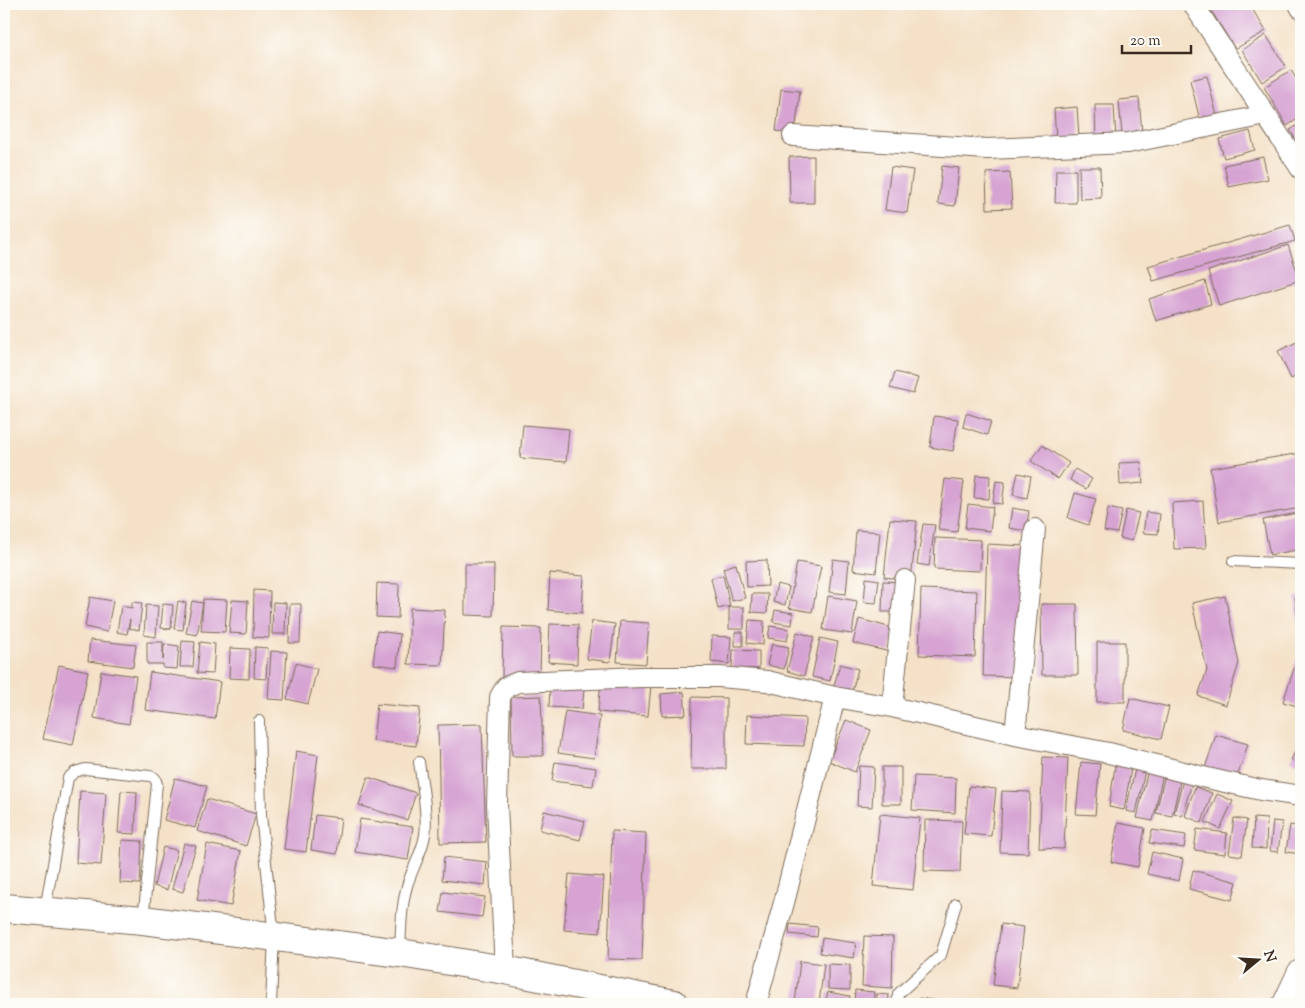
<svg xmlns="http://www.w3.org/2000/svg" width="1305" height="1008" font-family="'Sorts Mill Goudy',serif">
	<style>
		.building { fill: #d6a3d3 }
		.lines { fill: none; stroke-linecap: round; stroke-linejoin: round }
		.lane-casing { stroke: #7c6a59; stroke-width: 12 }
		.street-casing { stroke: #7c6a59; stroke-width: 22 }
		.secondary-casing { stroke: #7c6a59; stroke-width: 30 }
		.lane { stroke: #fff; stroke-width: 10 }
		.street { stroke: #fff; stroke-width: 20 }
		.secondary { stroke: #fff; stroke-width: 28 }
	</style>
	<rect width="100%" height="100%" fill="#fdfcf7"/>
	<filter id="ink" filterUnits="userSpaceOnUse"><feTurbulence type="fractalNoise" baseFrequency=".02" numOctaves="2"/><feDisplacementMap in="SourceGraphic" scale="10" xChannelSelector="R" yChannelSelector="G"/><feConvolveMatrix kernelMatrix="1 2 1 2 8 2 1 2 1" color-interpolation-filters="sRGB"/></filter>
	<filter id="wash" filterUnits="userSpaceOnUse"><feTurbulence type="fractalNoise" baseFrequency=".0096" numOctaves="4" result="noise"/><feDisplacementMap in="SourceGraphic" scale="20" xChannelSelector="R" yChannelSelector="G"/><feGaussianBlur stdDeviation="1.12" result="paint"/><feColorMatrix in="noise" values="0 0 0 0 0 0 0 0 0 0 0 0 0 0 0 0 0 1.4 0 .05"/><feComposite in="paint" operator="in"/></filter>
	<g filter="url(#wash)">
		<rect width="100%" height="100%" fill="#f4e1c7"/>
		<g id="blocks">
			<!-- building -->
			<path class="building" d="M 1207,4 L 1249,4 L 1266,31 L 1235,49 Z
				M 1266,35 L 1286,67 L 1262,82 L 1242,50 Z
				M 1291,70 L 1301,87 L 1301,117 L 1287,126 L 1264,87 Z
				M 1207,76 L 1217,116 L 1200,120 L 1190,80 Z
				M 781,89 L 800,91 L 795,134 L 776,131 Z
				M 1139,98 L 1142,133 L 1122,135 L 1119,100 Z
				M 1095,105 L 1114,105 L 1116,139 L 1096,141 Z
				M 1077,107 L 1079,137 L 1056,139 L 1054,109 Z
				M 1301,123 L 1301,148 L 1290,130 Z
				M 1250,131 L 1255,150 L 1224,158 L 1219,139 Z
				M 814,156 L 814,203 L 790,203 L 789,157 Z
				M 1263,157 L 1268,179 L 1229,187 L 1224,165 Z
				M 942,166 L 959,168 L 955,206 L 938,204 Z
				M 891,167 L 913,170 L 907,213 L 885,210 Z
				M 1079,167 L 1100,167 L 1101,198 L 1080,199 Z
				M 1056,170 L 1076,170 L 1076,203 L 1055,203 Z
				M 1010,172 L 1012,208 L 987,209 L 986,173 Z
				M 1290,225 L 1295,241 L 1153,281 L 1148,266 Z
				M 1288,245 L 1300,280 L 1219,306 L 1208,271 Z
				M 1205,281 L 1211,304 L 1156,321 L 1149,299 Z
				M 1301,340 L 1301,374 L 1291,379 L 1278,351 Z
				M 895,372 L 918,378 L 913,394 L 890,388 Z
				M 966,413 L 991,421 L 987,435 L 963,427 Z
				M 934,416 L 958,419 L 953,451 L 930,447 Z
				M 523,425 L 569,429 L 566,462 L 520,458 Z
				M 1042,445 L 1069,463 L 1058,479 L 1031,461 Z
				M 1301,453 L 1301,508 L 1219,522 L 1210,468 Z
				M 1141,462 L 1143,483 L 1120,485 L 1119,463 Z
				M 1075,469 L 1092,479 L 1086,489 L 1070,480 Z
				M 1018,473 L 1031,476 L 1027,498 L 1013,495 Z
				M 976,475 L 990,476 L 989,499 L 974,498 Z
				M 945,479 L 964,481 L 957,532 L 938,530 Z
				M 996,481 L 1005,482 L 1002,504 L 993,503 Z
				M 1075,493 L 1096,499 L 1088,525 L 1068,518 Z
				M 1203,501 L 1206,548 L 1174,549 L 1172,503 Z
				M 968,504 L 993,507 L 990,531 L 965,528 Z
				M 1012,508 L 1029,511 L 1026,531 L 1009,528 Z
				M 1108,508 L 1122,511 L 1117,533 L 1104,531 Z
				M 1126,510 L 1139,513 L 1132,541 L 1120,538 Z
				M 1146,512 L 1160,514 L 1158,534 L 1143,533 Z
				M 1301,512 L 1301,549 L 1270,555 L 1263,520 Z
				M 890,519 L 917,521 L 911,580 L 884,577 Z
				M 923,524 L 935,525 L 929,566 L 917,564 Z
				M 856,530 L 880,532 L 876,573 L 853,570 Z
				M 935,538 L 981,540 L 980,571 L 934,569 Z
				M 987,544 L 1024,546 L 1020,677 L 983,676 Z
				M 833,559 L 849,561 L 846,594 L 829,592 Z
				M 767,560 L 768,586 L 747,587 L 746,561 Z
				M 797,562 L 821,566 L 812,612 L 789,608 Z
				M 465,564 L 494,564 L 493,616 L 465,615 Z
				M 736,564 L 745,598 L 732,601 L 723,568 Z
				M 550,573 L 584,576 L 582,613 L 548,610 Z
				M 723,575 L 730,606 L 718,609 L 711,578 Z
				M 866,578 L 879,580 L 876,603 L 864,602 Z
				M 883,581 L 901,582 L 900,612 L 882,612 Z
				M 377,583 L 399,584 L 398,618 L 376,617 Z
				M 777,584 L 789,587 L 785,605 L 773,602 Z
				M 921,589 L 977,591 L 975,657 L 919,655 Z
				M 254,590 L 270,591 L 269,638 L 253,637 Z
				M 752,594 L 768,594 L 767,613 L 751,612 Z
				M 828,596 L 857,601 L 852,634 L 823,630 Z
				M 1225,596 L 1239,663 L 1226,705 L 1198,696 L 1207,670 L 1192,603 Z
				M 1301,596 L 1301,637 L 1300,637 L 1295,597 Z
				M 90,597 L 113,601 L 107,632 L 85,627 Z
				M 203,599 L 227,600 L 225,632 L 201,631 L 203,603 L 197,635 L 186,633 L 192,601 L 203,603 Z
				M 232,600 L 248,601 L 246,634 L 229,633 Z
				M 178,601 L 186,603 L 183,630 L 174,629 Z
				M 132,602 L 142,603 L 139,630 L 129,628 L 130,619 L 127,634 L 117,632 L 121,606 L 132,608 Z
				M 273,602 L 286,603 L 285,634 L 272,634 Z
				M 163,604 L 173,605 L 171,629 L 161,628 Z
				M 290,604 L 301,604 L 300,643 L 289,643 Z
				M 1041,604 L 1077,604 L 1078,675 L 1042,675 Z
				M 146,605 L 158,606 L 156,637 L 144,635 Z
				M 729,607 L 744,607 L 744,629 L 729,629 Z
				M 410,608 L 445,610 L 442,665 L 408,664 Z
				M 775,610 L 793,613 L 792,625 L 773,622 Z
				M 859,619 L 896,629 L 890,652 L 853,643 Z
				M 749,620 L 764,621 L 763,645 L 747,643 Z
				M 592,621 L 615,624 L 610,662 L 587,659 Z
				M 620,621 L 649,623 L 646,664 L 617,662 Z
				M 550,624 L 578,625 L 577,664 L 548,662 Z
				M 770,626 L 789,629 L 787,641 L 768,638 Z
				M 503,627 L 541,628 L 540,678 L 502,677 Z
				M 377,631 L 400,634 L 397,667 L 373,664 Z
				M 735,632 L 743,632 L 743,646 L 735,646 Z
				M 797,632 L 814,637 L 804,676 L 787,671 Z
				M 712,636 L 731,637 L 729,664 L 711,662 Z
				M 820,638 L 838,642 L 830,681 L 812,677 Z
				M 90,640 L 136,645 L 133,667 L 88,661 Z
				M 182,641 L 195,642 L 193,667 L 180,667 Z
				M 147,642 L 163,642 L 163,660 L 164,644 L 179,646 L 177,669 L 163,668 L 163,664 L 147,664 Z
				M 200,642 L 215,644 L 213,674 L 197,673 Z
				M 1097,642 L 1125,642 L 1125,702 L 1097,702 Z
				M 772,644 L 789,647 L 784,669 L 767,665 Z
				M 255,647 L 268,648 L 266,679 L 254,678 Z
				M 230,648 L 250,649 L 249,679 L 229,678 Z
				M 733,650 L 759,651 L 759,669 L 732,668 Z
				M 271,651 L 287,652 L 284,700 L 268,699 Z
				M 1299,653 L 1301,654 L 1301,707 L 1283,702 Z
				M 296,663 L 317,669 L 308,704 L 287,699 Z
				M 840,664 L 858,669 L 851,695 L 833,689 Z
				M 59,665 L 88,671 L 73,745 L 43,739 Z
				M 101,671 L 136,676 L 129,724 L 94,718 Z
				M 150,672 L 220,682 L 215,719 L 145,710 Z
				M 601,681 L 651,685 L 648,716 L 598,712 Z
				M 550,687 L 584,690 L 582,709 L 549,707 Z
				M 684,692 L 686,715 L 662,716 L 661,694 Z
				M 541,696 L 543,756 L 512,756 L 511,697 Z
				M 692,697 L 726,698 L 726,769 L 691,769 Z
				M 1130,698 L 1169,707 L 1161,739 L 1123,730 Z
				M 377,704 L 420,708 L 416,746 L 373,741 Z
				M 565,711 L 600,716 L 594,758 L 558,753 Z
				M 747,715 L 805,718 L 804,746 L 746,744 Z
				M 846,720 L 871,730 L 855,772 L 829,761 Z
				M 482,724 L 486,842 L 440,843 L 438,725 Z
				M 1216,735 L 1248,744 L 1237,778 L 1205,768 Z
				M 1301,739 L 1301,765 L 1291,760 Z
				M 296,751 L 318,755 L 306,852 L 284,849 Z
				M 1043,757 L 1068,758 L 1064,849 L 1039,848 Z
				M 1116,760 L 1132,763 L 1124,810 L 1109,807 Z
				M 555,762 L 596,768 L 593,786 L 552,781 Z
				M 1081,762 L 1100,764 L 1095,815 L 1076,814 Z
				M 1136,764 L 1146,766 L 1136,813 L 1126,811 Z
				M 1149,765 L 1164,769 L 1153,821 L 1137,818 Z
				M 859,766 L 874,767 L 872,807 L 857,806 Z
				M 882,767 L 901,767 L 901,804 L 882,804 Z
				M 1165,774 L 1181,777 L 1172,816 L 1156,813 Z
				M 914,776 L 956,778 L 955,813 L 912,810 Z
				M 368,777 L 416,793 L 407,820 L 359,805 Z
				M 175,778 L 207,786 L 195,828 L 164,820 Z
				M 1183,780 L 1192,783 L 1182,816 L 1174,813 Z
				M 969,786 L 996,789 L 991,836 L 964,834 Z
				M 1195,787 L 1212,793 L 1202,823 L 1185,816 Z
				M 80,791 L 106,793 L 101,865 L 76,863 Z
				M 121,791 L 137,792 L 135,834 L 118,833 Z
				M 1002,791 L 1030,792 L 1028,853 L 1000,852 Z
				M 1217,794 L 1233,801 L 1220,829 L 1205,822 Z
				M 207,799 L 256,814 L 246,846 L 197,831 Z
				M 544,811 L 585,821 L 580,840 L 540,830 Z
				M 880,814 L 920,818 L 913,890 L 873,886 Z
				M 315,815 L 341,818 L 337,854 L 311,850 Z
				M 1234,818 L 1247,820 L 1242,856 L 1229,854 Z
				M 1254,818 L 1267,819 L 1266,849 L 1252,848 Z
				M 360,819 L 413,827 L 408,860 L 355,852 Z
				M 925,820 L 962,821 L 960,872 L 924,871 Z
				M 1273,821 L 1282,822 L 1278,852 L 1270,851 Z
				M 1118,823 L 1145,828 L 1138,867 L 1111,862 Z
				M 1290,825 L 1301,827 L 1301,854 L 1286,852 Z
				M 1197,829 L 1227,833 L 1225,854 L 1194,850 Z
				M 1152,830 L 1186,835 L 1184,848 L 1149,843 Z
				M 612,831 L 646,833 L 642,960 L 608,959 Z
				M 122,840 L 142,841 L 140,884 L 120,883 Z
				M 184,843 L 196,846 L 183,892 L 172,889 Z
				M 207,844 L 241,851 L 231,906 L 197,900 Z
				M 163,847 L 177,850 L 167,890 L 154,886 Z
				M 1152,852 L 1183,859 L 1179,881 L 1147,874 Z
				M 444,857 L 487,862 L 485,885 L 442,880 Z
				M 1193,870 L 1237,882 L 1232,900 L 1189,889 Z
				M 569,874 L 604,877 L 600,933 L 564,930 Z
				M 443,892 L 485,897 L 482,917 L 440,912 Z
				M 790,924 L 818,927 L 817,937 L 789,934 Z
				M 1001,924 L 1024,927 L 1017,988 L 993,985 Z
				M 864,936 L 893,937 L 892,988 L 862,986 Z
				M 822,938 L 856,943 L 854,958 L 820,953 Z
				M 800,961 L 824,964 L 819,1004 L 795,1003 Z
				M 828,964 L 850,965 L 850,990 L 828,989 Z
				M 855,990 L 874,992 L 873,1004 L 854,1004 Z
				M 828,992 L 850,996 L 849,1004 L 825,1004 Z
				M 877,994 L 889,995 L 888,1004 L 876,1004 Z
				M 919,998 L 939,1001 L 939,1004 L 918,1004 Z
				M 943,1001 L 969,1003 L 969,1004 L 943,1004 Z"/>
		</g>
	</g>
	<g filter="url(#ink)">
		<use href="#blocks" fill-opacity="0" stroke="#7c6a59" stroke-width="1"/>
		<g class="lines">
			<defs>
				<path id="lane" d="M 1233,561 L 1301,564
					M 259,721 L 261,815 L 274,937 L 271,1004
					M 45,910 L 68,778 L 75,772 L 85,769 L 150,776 L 155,778 L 157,784 L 143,920
					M 400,952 C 401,930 401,907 407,886 C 412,869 422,853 425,835 C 428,815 422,783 419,762
					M 897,1004 L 898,994 L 941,955 L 956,904"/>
				<path id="street" d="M 1193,4 L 1301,169
					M 1299,4 L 1301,8
					M 793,136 L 987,149 L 1128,143 L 1266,115
					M 892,707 L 905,580
					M 1015,735 L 1035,529
					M 505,970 L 497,805 L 500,697 L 506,687 L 518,682 L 641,677 L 719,677 L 767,681 L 835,697 L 892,707 L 1015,735 L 1109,753 L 1207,778 L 1261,790 L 1301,796
					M 756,1004 L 785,899 L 835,697"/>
				<path id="secondary" d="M 4,908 L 143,920 L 400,953 L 505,970 L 674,1004
					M 1287,1004 L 1301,974"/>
			</defs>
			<!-- lane casing -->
			<use href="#lane" class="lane-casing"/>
			<!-- street casing -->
			<use href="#street" class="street-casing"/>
			<!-- secondary casing -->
			<use href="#secondary" class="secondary-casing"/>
			<!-- lane -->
			<use href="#lane" class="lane"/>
			<!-- street -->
			<use href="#street" class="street"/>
			<!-- secondary -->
			<use href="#secondary" class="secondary"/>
		</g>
	</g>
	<!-- margin -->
	<rect width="1305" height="1008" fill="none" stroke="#fdfcf7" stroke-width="20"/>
	<!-- north arrow -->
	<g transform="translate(1258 960) rotate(72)" stroke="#fdfcf7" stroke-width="4" paint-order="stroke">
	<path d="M0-4L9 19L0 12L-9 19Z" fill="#3b2a1e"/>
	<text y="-8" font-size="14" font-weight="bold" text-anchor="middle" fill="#3b2a1e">N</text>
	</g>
	<!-- scale -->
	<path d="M1122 45v8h69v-8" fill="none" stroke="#3b2a1e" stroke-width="2.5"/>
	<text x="1130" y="45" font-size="15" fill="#3b2a1e" stroke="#fdfcf7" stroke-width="4" paint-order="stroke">20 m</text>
</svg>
